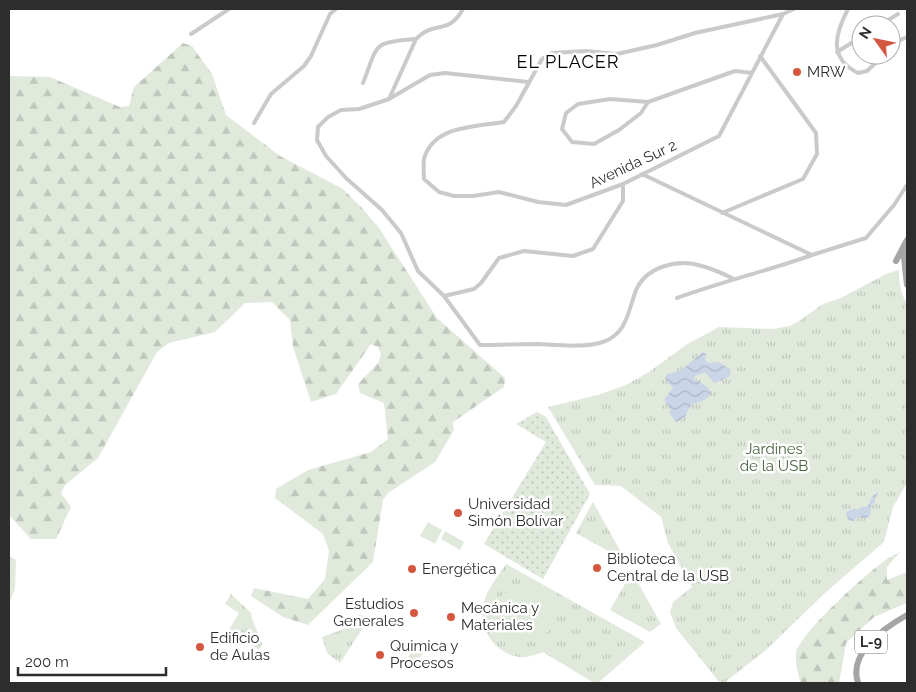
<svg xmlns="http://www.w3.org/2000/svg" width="916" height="692" font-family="Raleway,sans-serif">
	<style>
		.grass { fill: url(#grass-dots) }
		.forest { fill: url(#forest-firs) }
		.park { fill: url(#park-tufts) }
		.garden { fill: #e0e9dc }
		.water { fill: url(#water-waves) }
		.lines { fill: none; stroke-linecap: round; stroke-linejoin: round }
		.street { stroke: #cacaca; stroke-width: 4 }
		.primary { stroke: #a5a5a5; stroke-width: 6 }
		.poi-dot { fill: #d4583f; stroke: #fff; stroke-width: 2 }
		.labels { text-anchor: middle; stroke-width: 5; stroke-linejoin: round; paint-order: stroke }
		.shield { fill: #fff; stroke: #6c6c6c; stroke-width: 1 }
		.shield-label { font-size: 14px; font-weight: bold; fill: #2d2d2d }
		.poi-label { font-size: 15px; fill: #2d2d2d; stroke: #fff; text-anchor: start }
		.street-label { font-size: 15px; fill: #2d2d2d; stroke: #fff }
		.park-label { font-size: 15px; fill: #47643f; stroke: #fff }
		.quarter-label { font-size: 18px; letter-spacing: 1px; fill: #000; stroke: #fff }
	</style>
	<defs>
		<pattern id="grass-dots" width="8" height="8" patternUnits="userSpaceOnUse" patternTransform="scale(1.25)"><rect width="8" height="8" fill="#e0e9dc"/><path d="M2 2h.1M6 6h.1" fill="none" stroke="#c0c8bd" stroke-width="1.8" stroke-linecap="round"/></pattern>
		<pattern id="forest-firs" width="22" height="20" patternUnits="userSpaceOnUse" patternTransform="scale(1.25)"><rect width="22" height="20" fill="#e0e9dc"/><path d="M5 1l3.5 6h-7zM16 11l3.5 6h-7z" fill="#c0c8bd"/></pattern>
		<pattern id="park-tufts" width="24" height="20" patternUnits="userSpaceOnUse" patternTransform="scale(1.25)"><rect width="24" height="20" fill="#e0e9dc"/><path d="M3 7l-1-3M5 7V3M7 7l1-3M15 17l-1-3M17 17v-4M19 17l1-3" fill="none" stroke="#c0c8bd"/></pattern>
		<pattern id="water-waves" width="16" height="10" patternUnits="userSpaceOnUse" patternTransform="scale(1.25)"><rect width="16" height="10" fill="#cad5e8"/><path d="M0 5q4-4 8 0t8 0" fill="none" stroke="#aeb7c7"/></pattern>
	</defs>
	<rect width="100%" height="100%" fill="#fff"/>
	<!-- grass -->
	<path class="grass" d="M 537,412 L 546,417 L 590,494 L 543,579 L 484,544 L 546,442 L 516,424 Z"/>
	<!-- forest -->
	<path class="forest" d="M 183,43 L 192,46 L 212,74 L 226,115 L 280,156 L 343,189 L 362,208 L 379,228 L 437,318 L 505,378 L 504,387 L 453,422 L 454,430 L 435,462 L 388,493 L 383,500 L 373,562 L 308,625 L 283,617 L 251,596 L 254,588 L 308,599 L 325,579 L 329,551 L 323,534 L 275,498 L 276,489 L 308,470 L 371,452 L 388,439 L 384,403 L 360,393 L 358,384 L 378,363 L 381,354 L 378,347 L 371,344 L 336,394 L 311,402 L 293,347 L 290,320 L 272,302 L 245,303 L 215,332 L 169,343 L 157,352 L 98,458 L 65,485 L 61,493 L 71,507 L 56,539 L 31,539 L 9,515 L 9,76 L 50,77 L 120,107 L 129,106 L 134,87 Z
		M 900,552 L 887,567 L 887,580 L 907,572 L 907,603 L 874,617 L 846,643 L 839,683 L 801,683 C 798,675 795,662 796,653 C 800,633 865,575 883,562 C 888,558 894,555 900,552 Z
		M 9,556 L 16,560 L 15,589 L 9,604 Z"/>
	<!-- park -->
	<path class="park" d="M 899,270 C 899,281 900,294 907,303 L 907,483 L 893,507 L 884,542 L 826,592 L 766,650 L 724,683 L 720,683 L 676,628 L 670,612 L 673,602 L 692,587 L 668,543 L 661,517 L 621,486 L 595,485 L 548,407 L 598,395 L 626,385 L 649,372 L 686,345 L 719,327 L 773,329 L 790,326 L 799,321 L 823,304 L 841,298 L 886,274 Z
		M 593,502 L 626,561 L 576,533 Z
		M 506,564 L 645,642 L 598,683 L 594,683 L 543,652 C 535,655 527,658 520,657 C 495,654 478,629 483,605 C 486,591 498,576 506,564 Z
		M 632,572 L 661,624 L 650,632 L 610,610 Z
		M 231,594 L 252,614 L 251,616 L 262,644 L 259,650 L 229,630 L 239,613 L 225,604 Z
		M 359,614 L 368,620 L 340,663 L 327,653 L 322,637 L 350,627 Z
		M 416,644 L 425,650 L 414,667 L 405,662 Z"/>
	<!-- garden -->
	<path class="garden" d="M 428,522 L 442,530 L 435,544 L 420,536 Z
		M 445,531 L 464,542 L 460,550 L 441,539 Z
		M497 612a29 29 0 1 1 58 0a29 29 0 1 1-58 0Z"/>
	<!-- water -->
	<path class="water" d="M 703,352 L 706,354 L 705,360 L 708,363 L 719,362 L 731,370 L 729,377 L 714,383 L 705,372 L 695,376 L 694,380 C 701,381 707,386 711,392 C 706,407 691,396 686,416 L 676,422 L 669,413 L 671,409 L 664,400 L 673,388 L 665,378 L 667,374 L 680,371 Z
		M 877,492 L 878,494 L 875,498 L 875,502 L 871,506 L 870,515 C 865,521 863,517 857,517 L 854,521 L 848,520 L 846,512 L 853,509 L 858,510 L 859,508 L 868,506 L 872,497 Z"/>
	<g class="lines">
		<!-- street -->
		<path class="street" d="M 848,9 C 835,34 828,58 858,73 L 867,71 L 884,55
			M 783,14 L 719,136 L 623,184 L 566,205 L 538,202 L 499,192 L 473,196 L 454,196 L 439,192 L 424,179 C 424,173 423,165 424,159 C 433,125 476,127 504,122 L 516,106 L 542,59 L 552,53 L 586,51 L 617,54 L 657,45 L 695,33 L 783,14 L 794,9
			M 880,25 L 898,14
			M 191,34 L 229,9
			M 891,48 L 896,42 L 907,37
			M 837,52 L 861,37
			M 528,82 L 445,73 L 430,75 L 389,99 L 359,109 L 341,110 L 328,117 L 318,127 L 317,140 L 326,156 L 346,178 L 382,210 L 401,233 L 418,271 L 444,296 L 474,289 L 481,283 L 499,258 L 524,251 L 573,256 L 593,249 L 623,201 L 623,184
			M 363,83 C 379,42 372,43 416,39
			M 389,99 L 416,39 C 434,20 448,36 463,9
			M 648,102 L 641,113 L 619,130 L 594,144 L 572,142 L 562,129 L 566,113 L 578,104 L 610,99 L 648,102 L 735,71 L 752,73
			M 254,123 L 271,94 L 304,66 L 311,56 L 330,14 L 336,9
			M 642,174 L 812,255 L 866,238 L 894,205 L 907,185
			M 722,213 L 803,179 L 817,154 L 816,133 L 760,56
			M 444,296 L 480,345 C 499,345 519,344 538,344 C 557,345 585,348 603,342 C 626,334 628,313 635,293 C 644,267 677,258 702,266 C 713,269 724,274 734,279
			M 677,298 C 721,282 767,271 812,255"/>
		<!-- primary -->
		<path class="primary" d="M 907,246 L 904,258 L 907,285
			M 896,261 L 907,240
			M 858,683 C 848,652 884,628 907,615"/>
	</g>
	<!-- markers -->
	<g class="poi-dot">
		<circle cx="797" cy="72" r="5"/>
		<circle cx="458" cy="513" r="5"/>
		<circle cx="597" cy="568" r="5"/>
		<circle cx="412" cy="569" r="5"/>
		<circle cx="414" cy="613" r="5"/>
		<circle cx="451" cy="617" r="5"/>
		<circle cx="200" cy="647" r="5"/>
		<circle cx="380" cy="655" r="5"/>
	</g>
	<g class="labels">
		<!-- shield labels -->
		<rect class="shield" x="855" y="630.5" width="32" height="23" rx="4"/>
		<g class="shield-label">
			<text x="871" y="647">L-9</text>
		</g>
		<!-- poi labels -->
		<g class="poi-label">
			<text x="807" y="77">MRW</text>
			<text x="468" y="509">Universidad<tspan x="468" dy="17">Simón Bolívar</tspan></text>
			<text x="607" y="564">Biblioteca<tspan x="607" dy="17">Central de la USB</tspan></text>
			<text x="422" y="574">Energética</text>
			<text x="404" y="609" text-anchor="end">Estudios<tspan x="404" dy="17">Generales</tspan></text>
			<text x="461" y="613">Mecánica y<tspan x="461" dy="17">Materiales</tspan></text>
			<text x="210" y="643">Edificio<tspan x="210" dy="17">de Aulas</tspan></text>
			<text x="390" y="651">Quimica y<tspan x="390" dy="17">Procesos</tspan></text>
		</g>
		<!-- street labels -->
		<g class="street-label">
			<text transform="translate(633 164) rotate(-25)" y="5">Avenida Sur 2</text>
		</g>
		<!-- park labels -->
		<g class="park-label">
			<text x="774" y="454">Jardines<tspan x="774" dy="17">de la USB</tspan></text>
		</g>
		<!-- quarter labels -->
		<g class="quarter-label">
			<text x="568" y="68">EL PLACER</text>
		</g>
	</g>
	<!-- border -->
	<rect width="916" height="692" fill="none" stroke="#2d2d2d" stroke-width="20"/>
	<!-- north arrow -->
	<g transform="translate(876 40) rotate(303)"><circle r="24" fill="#ffffff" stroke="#ababab"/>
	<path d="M0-4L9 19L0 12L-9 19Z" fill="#d4583f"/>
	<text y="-8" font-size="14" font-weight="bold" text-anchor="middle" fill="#2d2d2d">N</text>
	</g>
	<!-- scale -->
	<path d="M18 667v8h148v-8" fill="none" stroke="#2d2d2d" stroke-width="2.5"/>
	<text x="25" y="667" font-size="15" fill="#2d2d2d" stroke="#ffffff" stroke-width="4" paint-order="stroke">200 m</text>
</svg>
